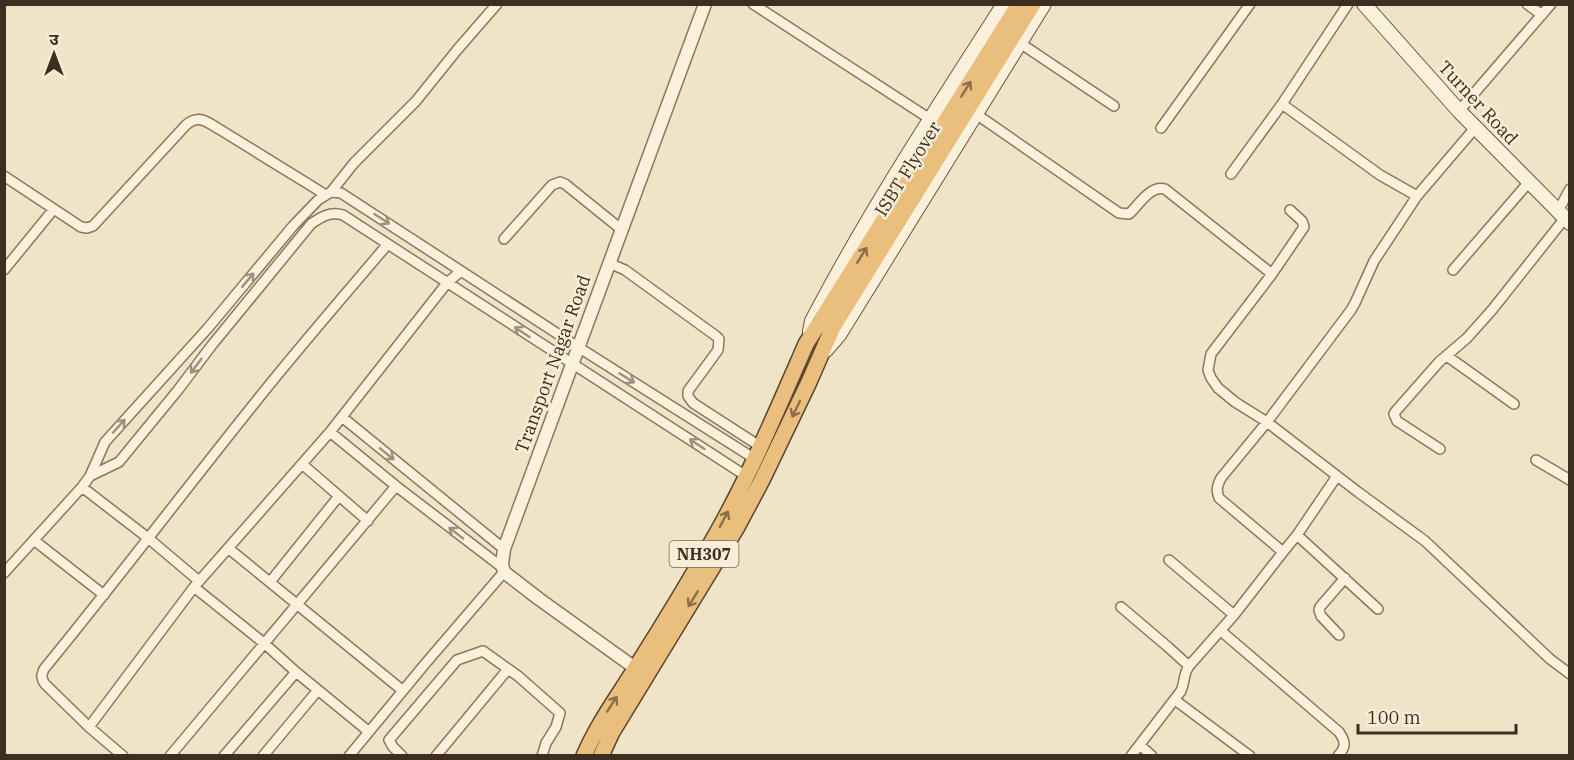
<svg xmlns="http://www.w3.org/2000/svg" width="1574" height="760" font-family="'IBM Plex Serif','Noto Sans Devanagari',serif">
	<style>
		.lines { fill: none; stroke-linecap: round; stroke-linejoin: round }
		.minor-casing { stroke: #8d765c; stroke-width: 12 }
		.tertiary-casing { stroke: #8d765c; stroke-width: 15 }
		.secondary-casing { stroke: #6f573f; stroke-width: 16 }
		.trunk-casing { stroke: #5b4430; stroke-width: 18 }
		.minor { stroke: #faf1dc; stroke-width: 9 }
		.tertiary { stroke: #faf1dc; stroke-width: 12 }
		.secondary { stroke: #faf1dc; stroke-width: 14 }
		.trunk { stroke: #eabe7c; stroke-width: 15 }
		.oneway { stroke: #8b6f49 }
		.oneway2 { stroke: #9c907e }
		.labels { text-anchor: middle; stroke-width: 5; stroke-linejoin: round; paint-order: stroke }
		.shield { fill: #f7eed8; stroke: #756857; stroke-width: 1.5 }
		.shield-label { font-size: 16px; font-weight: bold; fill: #3d2e20 }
		.street-label { font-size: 18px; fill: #3d2e20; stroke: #f7eed8 }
	</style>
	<rect width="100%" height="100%" fill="#f0e4c8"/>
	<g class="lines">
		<defs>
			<path id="minor" d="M 753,4 L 930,119
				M 1527,4 L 1542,15
				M 1020,43 L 1114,106
				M 1282,104 L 1380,175 L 1417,196
				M 1459,111 L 1551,4
				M 976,114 L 1119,213 L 1129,214 C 1139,205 1150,185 1165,189 L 1272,274 L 1304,227 L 1302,221 L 1290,210
				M 1161,128 L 1250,4
				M 1231,174 L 1282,104 L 1348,4
				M 4,176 L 81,227 L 87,228 L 93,226 L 186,125 C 199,114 207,122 219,129 L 326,195
				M 331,192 L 341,193 L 578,347 L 755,459
				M 1558,211 L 1570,189
				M 504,239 L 552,185 L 560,182 L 565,184 L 622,230
				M 609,263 L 625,270 L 716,336 L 719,339 L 718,350 L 688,391 L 688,396 L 693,403 L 761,447
				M 4,270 L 53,210
				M 1453,270 L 1529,182
				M 1272,274 L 1211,354 L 1208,370 L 1211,378 L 1218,388 L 1235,402 L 1267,422 L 1358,492 L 1425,541 L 1550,659 L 1570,674
				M 1447,356 L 1514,404
				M 342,417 L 504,549
				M 330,432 L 396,486 L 503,568
				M 1440,449 L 1397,421 L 1394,414 L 1395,412 L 1439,362 L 1467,338 L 1492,310 L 1565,218
				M 1536,460 L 1570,480
				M 302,464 L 368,521
				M 90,476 L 119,462 L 178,390 L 212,345 L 311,224 C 321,217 330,211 343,215 L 746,476
				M 82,487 L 148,538 L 199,581
				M 1297,535 L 1378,609
				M 35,541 L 104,595
				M 228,548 L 402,690
				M 1283,552 L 1297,535 L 1337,476
				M 1169,560 L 1234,615
				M 4,573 L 82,487 L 90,476 L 105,442 L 208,328 L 293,226 L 318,200 L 331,192 L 354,163 L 416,101 L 457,50 L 497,4
				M 270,582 L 339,496
				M 194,587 L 265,644 L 296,672 L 368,731
				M 1121,607 L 1168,647 L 1189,666
				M 1221,631 L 1339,732 C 1346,742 1346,747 1338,756
				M 1339,635 L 1321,616 L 1319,610 L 1320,607 L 1345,578
				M 1175,700 L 1250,756
				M 89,727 L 194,587 L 330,432 L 447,283 L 461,271
				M 1140,745 L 1152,756
				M 123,756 L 89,727 L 45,684 C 41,678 41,676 44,669 C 121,575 194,478 270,384 C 308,337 348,291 387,245
				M 170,756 L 396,486
				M 224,756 L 296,672
				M 263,756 L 318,690
				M 349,756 L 425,664 L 504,572
				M 402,756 L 393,747 L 389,740 L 457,660 L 483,651 L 518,676 L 560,713 L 556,727 L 546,743 L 542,756
				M 436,756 L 508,669
				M 1131,756 L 1181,691 C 1185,682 1183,675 1189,666 L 1234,615 L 1283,552 L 1219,498 C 1216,490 1217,486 1221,478 L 1267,422 L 1351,310 L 1355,303 L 1374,261 L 1417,196 L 1475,128"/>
			<path id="tertiary" d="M 642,673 L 539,599 L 504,572 L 502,564 L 504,549 L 705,4"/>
			<path id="secondary" d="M 1364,4 L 1459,111 L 1570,223
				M 810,331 L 812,321 C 869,212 937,108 1004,4
				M 826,350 L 839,335 L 1044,4"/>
			<path id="trunk" d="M 584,756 C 597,725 617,698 635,669 C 663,625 691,579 717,533 C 751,472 778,408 806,344 L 1019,4
				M 601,756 L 612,732 L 737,527 L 762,480 L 809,382 L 833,327 L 1033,4"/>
		</defs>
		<!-- minor casing -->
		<use href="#minor" class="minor-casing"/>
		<!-- tertiary casing -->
		<use href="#tertiary" class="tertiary-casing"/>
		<!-- secondary casing -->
		<use href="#secondary" class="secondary-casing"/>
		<!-- trunk casing -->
		<use href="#trunk" class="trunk-casing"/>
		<!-- minor -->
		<use href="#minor" class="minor"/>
		<!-- tertiary -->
		<use href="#tertiary" class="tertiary"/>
		<!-- secondary -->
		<use href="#secondary" class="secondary"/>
		<!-- trunk -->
		<use href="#trunk" class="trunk"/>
	</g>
	<!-- one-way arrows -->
	<defs><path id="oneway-shaft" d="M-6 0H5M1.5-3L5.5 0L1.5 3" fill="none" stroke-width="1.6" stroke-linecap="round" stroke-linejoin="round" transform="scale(1.5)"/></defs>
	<g class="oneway">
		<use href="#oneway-shaft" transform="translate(966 89) rotate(-58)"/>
		<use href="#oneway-shaft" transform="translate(862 255) rotate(-58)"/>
		<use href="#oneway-shaft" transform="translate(796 409) rotate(116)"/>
		<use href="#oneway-shaft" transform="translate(724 519) rotate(-62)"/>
		<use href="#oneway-shaft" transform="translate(693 599) rotate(122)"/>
		<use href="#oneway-shaft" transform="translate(612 704) rotate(-57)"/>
	</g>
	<g class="oneway2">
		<use href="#oneway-shaft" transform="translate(382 219) rotate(33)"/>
		<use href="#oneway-shaft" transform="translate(248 280) rotate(-50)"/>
		<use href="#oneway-shaft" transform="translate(522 332) rotate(-147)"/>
		<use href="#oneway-shaft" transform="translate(196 366) rotate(127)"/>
		<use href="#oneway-shaft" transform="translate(627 378) rotate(32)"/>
		<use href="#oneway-shaft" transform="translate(119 426) rotate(-48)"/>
		<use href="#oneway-shaft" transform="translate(697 444) rotate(-147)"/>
		<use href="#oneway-shaft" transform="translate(387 454) rotate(39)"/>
		<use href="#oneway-shaft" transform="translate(456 533) rotate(-142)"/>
	</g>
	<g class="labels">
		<!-- shield labels -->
		<rect class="shield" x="669.5" y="541" width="69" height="26" rx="4.5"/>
		<g class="shield-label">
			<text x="704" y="560">NH307</text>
		</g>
		<!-- street labels -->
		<g class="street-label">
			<text transform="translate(1478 103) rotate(47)" y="6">Turner Road</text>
			<text transform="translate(908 169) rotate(-58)" y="6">ISBT Flyover</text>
			<text transform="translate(553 364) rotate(-70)" y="6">Transport Nagar Road</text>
		</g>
	</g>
	<!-- border -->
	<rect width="1574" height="760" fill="none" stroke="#3d2e20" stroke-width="12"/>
	<!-- north arrow -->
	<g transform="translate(54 54)" stroke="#f7eed8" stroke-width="4.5" paint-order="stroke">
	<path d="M0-4.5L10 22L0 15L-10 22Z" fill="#3d2e20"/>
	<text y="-9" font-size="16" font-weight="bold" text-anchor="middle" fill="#3d2e20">उ</text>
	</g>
	<!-- scale -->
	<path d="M1358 724v9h158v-9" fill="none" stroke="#3d2e20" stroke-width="3"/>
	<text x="1367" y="724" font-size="18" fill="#3d2e20" stroke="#f7eed8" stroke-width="4.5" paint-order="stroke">100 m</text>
</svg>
